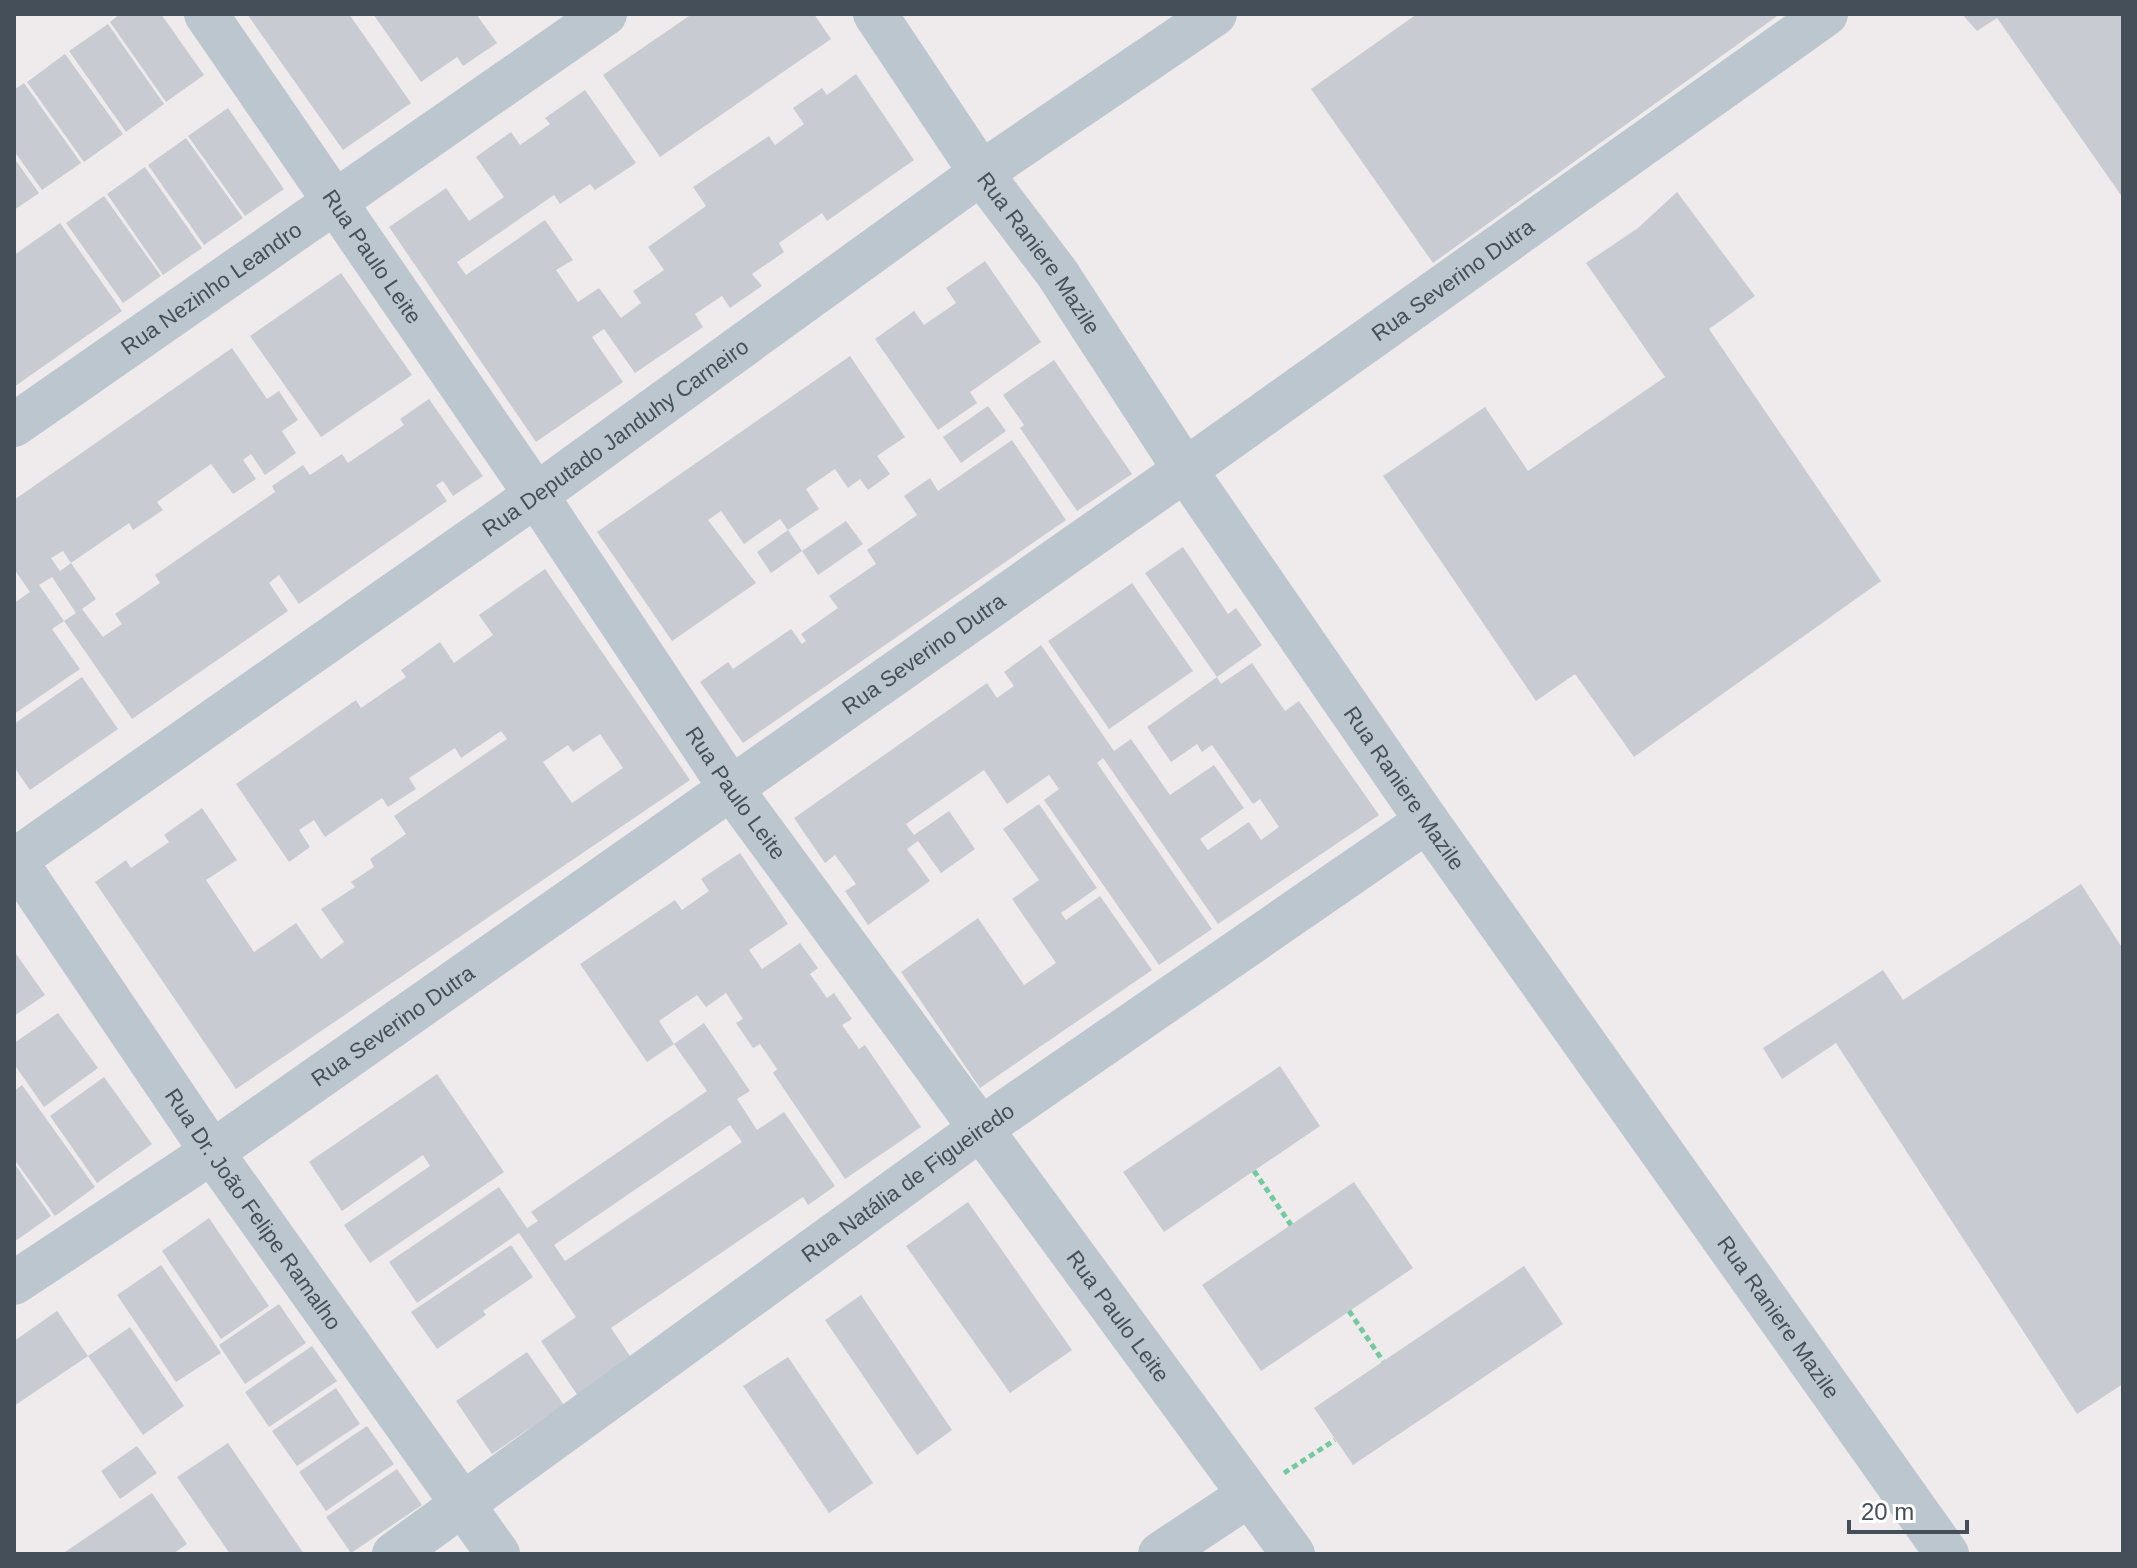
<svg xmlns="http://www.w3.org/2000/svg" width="2137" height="1568" font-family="Arial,sans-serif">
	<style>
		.building { fill: #c8cbd1; fill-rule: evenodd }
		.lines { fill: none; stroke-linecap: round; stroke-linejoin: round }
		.path { stroke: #72ca9e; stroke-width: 5; stroke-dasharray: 6 4; stroke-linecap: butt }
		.minor { stroke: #bcc6ce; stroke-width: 44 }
		.labels { text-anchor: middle; stroke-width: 6; stroke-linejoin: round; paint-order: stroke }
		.street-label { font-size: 22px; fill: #444f59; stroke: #fff }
	</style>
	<rect width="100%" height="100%" fill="#efebec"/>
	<!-- building -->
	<path class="building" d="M 120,14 L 161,14 L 204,75 L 166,102 L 110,22 Z
		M 247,14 L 349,14 L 411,103 L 343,150 Z
		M 373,14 L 476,14 L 497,43 L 463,66 L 457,57 L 421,82 Z
		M 692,14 L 814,14 L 831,39 L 660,157 L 603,75 Z
		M 1417,14 L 1780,14 L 1433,263 L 1311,89 Z
		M 1962,14 L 2123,14 L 2123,198 L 1997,18 L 1977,31 Z
		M 108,24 L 164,104 L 126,132 L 69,51 Z
		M 65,54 L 123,134 L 84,162 L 27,82 Z
		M 856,74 L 914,160 L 827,221 L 822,213 L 779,243 L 784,252 L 752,274 L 762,286 L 730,308 L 722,296 L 695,314 L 703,327 L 635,373 L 604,329 L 592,337 L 623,382 L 536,442 L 389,227 L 446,188 L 469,221 L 504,197 L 476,157 L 511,132 L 520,145 L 550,124 L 545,118 L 585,90 L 636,163 L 595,190 L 590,184 L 560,204 L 554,195 L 457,262 L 466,275 L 545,220 L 573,260 L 556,270 L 578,302 L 599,288 L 621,318 L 641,303 L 633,291 L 664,270 L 648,247 L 706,206 L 693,187 L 769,136 L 775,145 L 804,124 L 793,108 L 822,88 L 827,95 Z
		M 24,83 L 81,163 L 42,190 L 14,151 L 14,90 Z
		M 228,108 L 284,189 L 245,216 L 188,136 Z
		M 186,138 L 243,218 L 204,245 L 148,165 Z
		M 14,158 L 39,193 L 14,210 Z
		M 145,167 L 202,248 L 163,275 L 107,194 Z
		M 1677,192 L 1755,296 L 1709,329 L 1881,581 L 1634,757 L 1575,674 L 1536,701 L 1383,476 L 1485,407 L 1528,471 L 1665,377 L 1586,263 L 1638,228 Z
		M 104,196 L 161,276 L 123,303 L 66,223 Z
		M 60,223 L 122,311 L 14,387 L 14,255 Z
		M 985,261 L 1041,342 L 970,392 L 977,403 L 938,430 L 875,339 L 914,311 L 924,325 L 956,303 L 946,288 Z
		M 341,273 L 412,375 L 321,437 L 250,336 Z
		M 232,348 L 267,399 L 279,391 L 298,420 L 282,431 L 296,453 L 265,475 L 251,454 L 243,460 L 256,479 L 233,494 L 211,464 L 157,502 L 163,510 L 133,530 L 129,523 L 71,563 L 96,599 L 82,609 L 103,637 L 122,624 L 115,614 L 160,583 L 155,575 L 275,492 L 272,486 L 303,465 L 310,475 L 342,454 L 348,463 L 404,425 L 400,419 L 429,399 L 483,476 L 453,496 L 443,481 L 436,485 L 447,501 L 299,604 L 279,575 L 269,583 L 288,611 L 132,719 L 64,621 L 76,613 L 52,577 L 39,585 L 64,621 L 52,629 L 80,669 L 14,714 L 14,603 L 30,592 L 14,569 L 14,500 ZM 63,551 L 71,563 L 60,571 L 51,558 Z
		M 850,356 L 905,437 L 877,456 L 890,474 L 868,490 L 860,479 L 848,488 L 835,469 L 806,489 L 819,509 L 788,530 L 780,519 L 744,544 L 721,511 L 708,520 L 756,583 L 672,641 L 597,532 Z
		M 1054,360 L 1132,474 L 1077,511 L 1020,428 L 1024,425 L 1003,395 Z
		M 988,406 L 1006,431 L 961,463 L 943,437 Z
		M 1012,440 L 1066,520 L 743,743 L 700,682 L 728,662 L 733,669 L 791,629 L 802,644 L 806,641 L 801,634 L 838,608 L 829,596 L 876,564 L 867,550 L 917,515 L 904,496 L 930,478 L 938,491 Z
		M 846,521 L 863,544 L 818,575 L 802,551 L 771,573 L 757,552 L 788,530 L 802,551 Z
		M 1183,547 L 1228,614 L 1236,608 L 1262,645 L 1217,677 L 1145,573 Z
		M 545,569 L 690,780 L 236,1089 L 95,882 L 126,860 L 131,868 L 169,842 L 164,835 L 202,808 L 237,860 L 206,880 L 254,952 L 296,923 L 321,959 L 344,942 L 321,909 L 355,887 L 351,882 L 374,867 L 370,859 L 406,834 L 394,816 L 507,739 L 501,731 L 461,758 L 455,748 L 409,778 L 416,789 L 388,807 L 382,798 L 325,837 L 314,820 L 299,830 L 310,847 L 289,862 L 236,784 L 356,700 L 361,708 L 406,677 L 401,670 L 440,642 L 454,663 L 493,635 L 479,615 ZM 600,734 L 623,768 L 572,803 L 543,762 L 568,745 L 573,752 Z
		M 1132,583 L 1193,671 L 1109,729 L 1048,641 Z
		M 1041,645 L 1114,751 L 1131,739 L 1170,795 L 1214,765 L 1244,808 L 1200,839 L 1208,850 L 1249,822 L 1261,840 L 1279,827 L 1260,799 L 1253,804 L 1212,745 L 1202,752 L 1197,744 L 1171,762 L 1147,727 L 1217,677 L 1221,684 L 1252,663 L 1285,711 L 1299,701 L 1379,815 L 1218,924 L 1103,758 L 1097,763 L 1212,929 L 1159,965 L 1044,800 L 1059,789 L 1049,775 L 1007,804 L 984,770 L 906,824 L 914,835 L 949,811 L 975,849 L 941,873 L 918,841 L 907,849 L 930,881 L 868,925 L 845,891 L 856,884 L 835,855 L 825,863 L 794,818 L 987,683 L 997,698 L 1014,686 L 1004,672 Z
		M 82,677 L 118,729 L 30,790 L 14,767 L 14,724 Z
		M 1039,804 L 1097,888 L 1061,913 L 1066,920 L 1100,896 L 1152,970 L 980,1088 L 901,972 L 978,918 L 1024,985 L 1056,963 L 1012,899 L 1039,880 L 1003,829 Z
		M 740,853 L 788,924 L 749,950 L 762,969 L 800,943 L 818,968 L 810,974 L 827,998 L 834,993 L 852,1019 L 842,1025 L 859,1049 L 865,1045 L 921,1127 L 845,1179 L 773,1073 L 777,1069 L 760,1044 L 753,1048 L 736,1023 L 743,1019 L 726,993 L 706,1007 L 697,995 L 659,1021 L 674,1044 L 647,1062 L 580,964 L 675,900 L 682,910 L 709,891 L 701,879 Z
		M 2081,884 L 2123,949 L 2123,1384 L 2077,1414 L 1836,1043 L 1782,1079 L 1763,1048 L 1883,970 L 1903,1000 Z
		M 14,951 L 45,995 L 14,1016 Z
		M 58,1013 L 98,1068 L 44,1107 L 14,1064 L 14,1043 Z
		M 704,1023 L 750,1091 L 737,1099 L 757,1130 L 784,1112 L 835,1186 L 808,1205 L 803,1197 L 611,1328 L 632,1359 L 578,1396 L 541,1341 L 576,1317 L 519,1233 L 417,1303 L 389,1262 L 499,1187 L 527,1228 L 538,1221 L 531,1212 L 707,1091 L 674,1044 ZM 730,1125 L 742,1142 L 565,1261 L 554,1245 Z
		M 1280,1066 L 1320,1126 L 1164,1232 L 1123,1172 Z
		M 437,1074 L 504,1172 L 370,1263 L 344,1225 L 430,1166 L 423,1155 L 342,1211 L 309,1162 Z
		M 104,1077 L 152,1144 L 97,1183 L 50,1116 Z
		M 22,1085 L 95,1187 L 55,1216 L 14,1159 L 14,1091 Z
		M 14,1163 L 51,1216 L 14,1242 Z
		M 1354,1182 L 1413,1268 L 1261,1371 L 1202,1285 Z
		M 968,1202 L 1072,1350 L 1010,1393 L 906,1246 Z
		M 209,1218 L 269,1306 L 221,1339 L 162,1251 Z
		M 511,1245 L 533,1277 L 483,1311 L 486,1315 L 437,1349 L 411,1312 Z
		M 161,1265 L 221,1353 L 176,1382 L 117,1295 Z
		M 1524,1266 L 1563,1324 L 1353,1465 L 1314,1408 Z
		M 861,1295 L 952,1430 L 917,1455 L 825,1320 Z
		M 279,1304 L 306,1343 L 245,1384 L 219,1345 Z
		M 57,1311 L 88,1356 L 130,1327 L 184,1406 L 143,1435 L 88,1356 L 14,1406 L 14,1341 Z
		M 312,1346 L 337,1381 L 269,1427 L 245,1392 Z
		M 527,1352 L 564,1405 L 492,1454 L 456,1401 Z
		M 788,1357 L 873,1483 L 829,1513 L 743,1386 Z
		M 336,1388 L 360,1424 L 297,1466 L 272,1431 Z
		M 367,1426 L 394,1464 L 326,1511 L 299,1472 Z
		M 228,1443 L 304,1554 L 230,1554 L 177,1477 Z
		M 137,1446 L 157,1473 L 120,1499 L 101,1471 Z
		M 397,1469 L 422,1505 L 351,1553 L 326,1517 Z
		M 152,1493 L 187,1544 L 173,1554 L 62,1554 Z"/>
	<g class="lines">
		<!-- path -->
		<path class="path" d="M 1254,1171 L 1291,1225
			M 1349,1311 L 1383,1361
			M 1284,1473 L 1335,1440"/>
		<!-- minor -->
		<g class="minor">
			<path id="s1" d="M 206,14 L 536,495 L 730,787 L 1293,1554"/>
			<path id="s2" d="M 875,14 L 981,173 L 1057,273 L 1185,470 L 1427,821 L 1947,1554"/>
			<path id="s3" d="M 14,425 L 605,14"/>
			<path id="s4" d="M 14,859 L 212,1152 L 498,1554"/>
			<path id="s5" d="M 15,860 L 536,495 L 981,173 L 1215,14"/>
			<path id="s6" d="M 14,1283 L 212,1152 L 1185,470 L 1826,14"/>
			<path id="s7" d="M 394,1554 L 979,1130 L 1427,821"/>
			<path d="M 1160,1554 L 1249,1495"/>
		</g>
	</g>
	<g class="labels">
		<!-- street labels -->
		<g class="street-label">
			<text dy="8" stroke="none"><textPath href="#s2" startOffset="290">Rua Raniere Mazile</textPath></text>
			<text dy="8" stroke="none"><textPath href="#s1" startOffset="294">Rua Paulo Leite</textPath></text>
			<text dy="8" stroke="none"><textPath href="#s6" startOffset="1754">Rua Severino Dutra</textPath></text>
			<text dy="8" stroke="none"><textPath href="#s3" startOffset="240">Rua Nezinho Leandro</textPath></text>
			<text dy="8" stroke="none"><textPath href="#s5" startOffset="734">Rua Deputado Janduhy Carneiro</textPath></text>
			<text dy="8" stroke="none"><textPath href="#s6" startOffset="1106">Rua Severino Dutra</textPath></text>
			<text dy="8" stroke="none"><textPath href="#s2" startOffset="938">Rua Raniere Mazile</textPath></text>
			<text dy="8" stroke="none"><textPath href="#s1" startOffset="942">Rua Paulo Leite</textPath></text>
			<text dy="8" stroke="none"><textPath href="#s6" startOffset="458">Rua Severino Dutra</textPath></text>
			<text dy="8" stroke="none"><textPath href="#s7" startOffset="634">Rua Natália de Figueiredo</textPath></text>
			<text dy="8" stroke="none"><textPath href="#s4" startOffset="424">Rua Dr. João Felipe Ramalho</textPath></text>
			<text dy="8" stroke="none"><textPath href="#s1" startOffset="1590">Rua Paulo Leite</textPath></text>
			<text dy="8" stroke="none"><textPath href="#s2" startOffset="1586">Rua Raniere Mazile</textPath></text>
		</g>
	</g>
	<!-- border -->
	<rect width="2137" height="1568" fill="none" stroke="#444f59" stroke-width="32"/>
	<!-- scale -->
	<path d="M1849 1520v12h118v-12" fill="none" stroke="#444f59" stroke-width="4"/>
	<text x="1861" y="1520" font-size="24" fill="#444f59" stroke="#ffffff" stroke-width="6" paint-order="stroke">20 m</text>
</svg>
